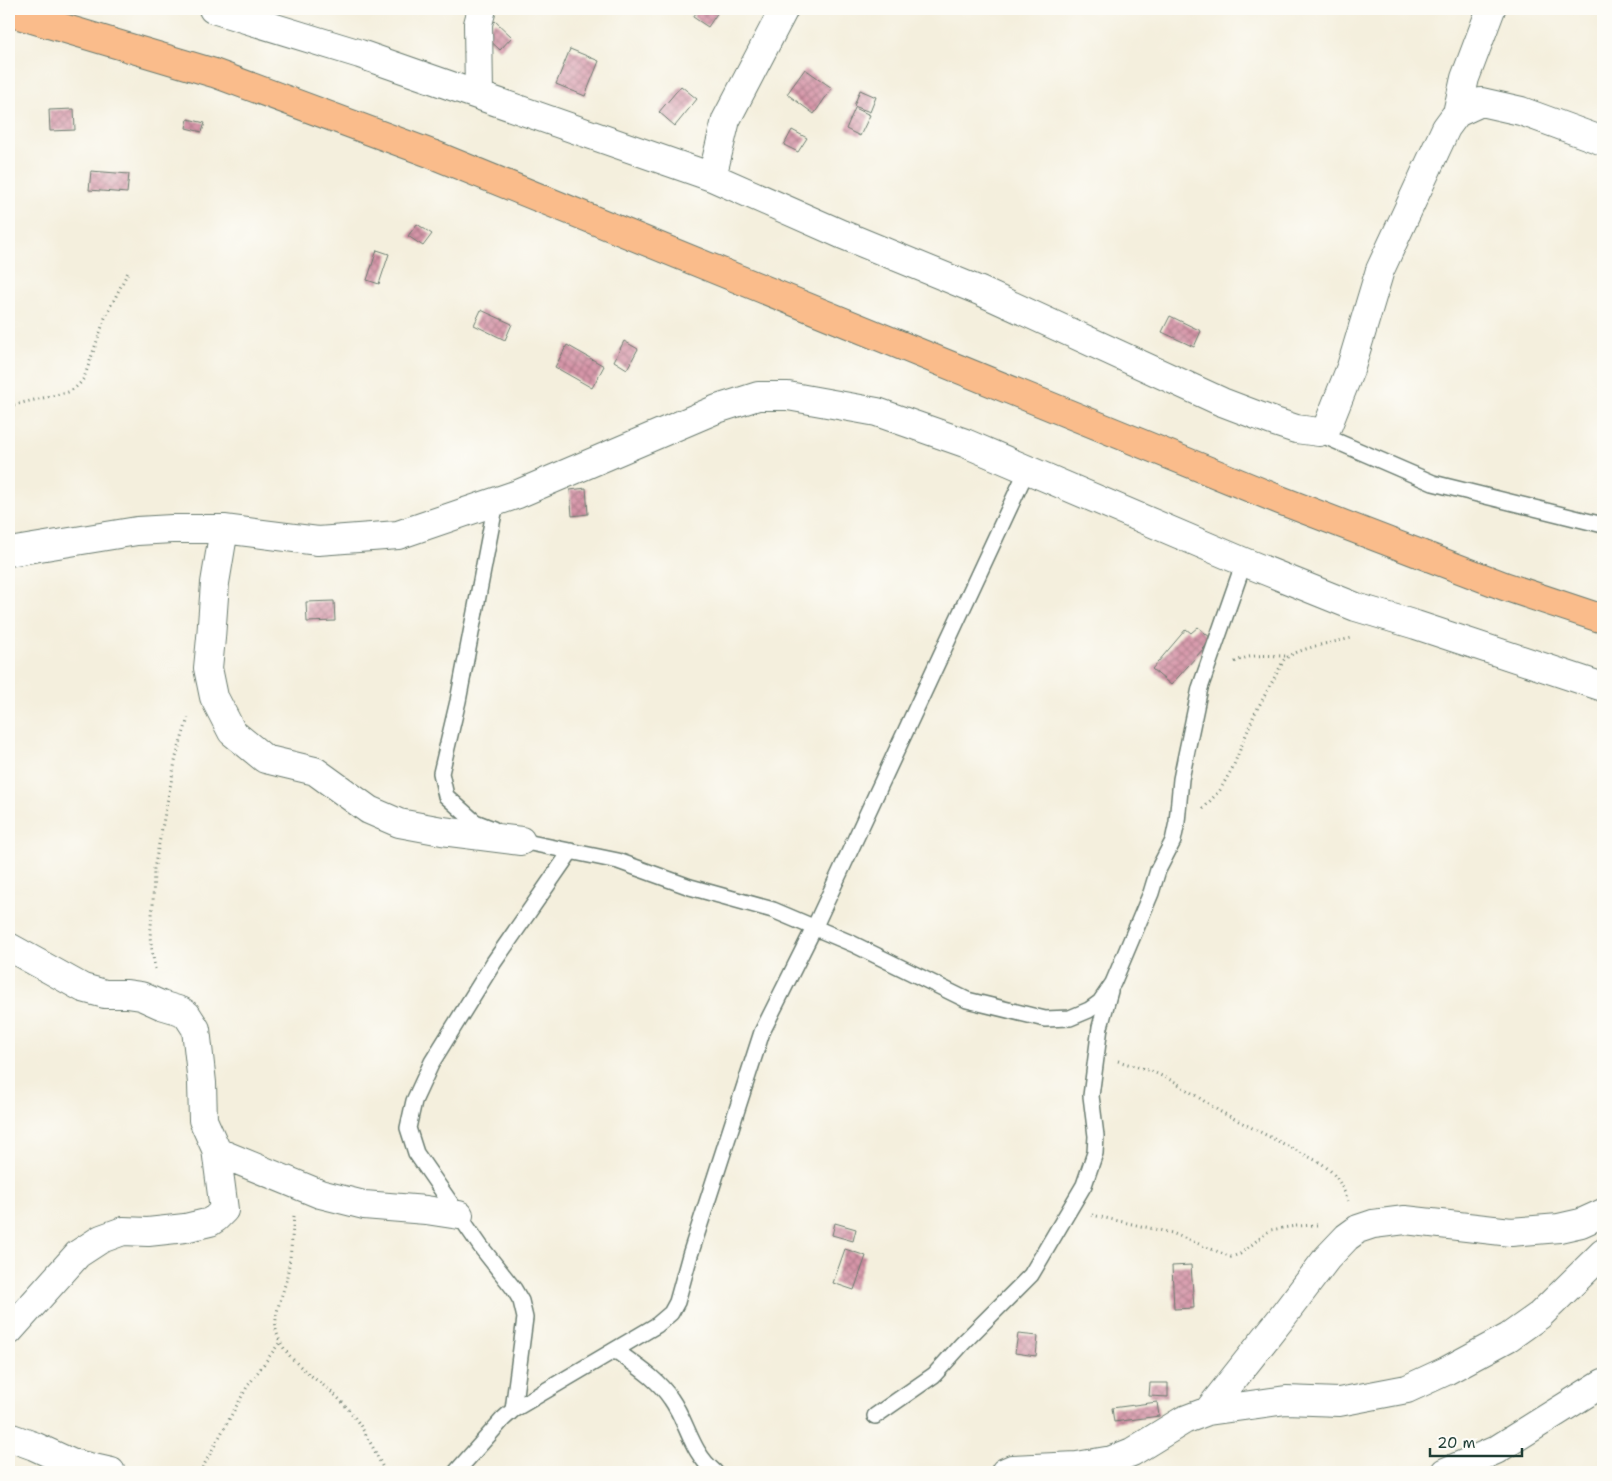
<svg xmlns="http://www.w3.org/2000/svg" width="1612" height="1481" font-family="'Shantell Sans',sans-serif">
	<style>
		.building { fill: url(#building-cross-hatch) }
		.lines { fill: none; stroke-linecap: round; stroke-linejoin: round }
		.lane-casing { stroke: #6a7b6f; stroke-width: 18 }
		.street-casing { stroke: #6a7b6f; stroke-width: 30 }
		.highway-casing { stroke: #6a7b6f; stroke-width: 30 }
		.path { stroke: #6a7b6f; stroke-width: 3; stroke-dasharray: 1 4; stroke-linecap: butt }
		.lane { stroke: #fff; stroke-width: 15 }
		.street { stroke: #fff; stroke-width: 28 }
		.highway { stroke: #fabc8b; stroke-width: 28 }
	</style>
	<defs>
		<pattern id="building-cross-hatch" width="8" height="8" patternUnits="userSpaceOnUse" patternTransform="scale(1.25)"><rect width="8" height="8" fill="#d695a8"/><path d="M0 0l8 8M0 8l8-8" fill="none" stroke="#ad7b8a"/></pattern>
	</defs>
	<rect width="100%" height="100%" fill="#fdfcf7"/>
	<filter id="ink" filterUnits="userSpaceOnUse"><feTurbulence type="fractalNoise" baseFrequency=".02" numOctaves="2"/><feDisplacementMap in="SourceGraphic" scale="10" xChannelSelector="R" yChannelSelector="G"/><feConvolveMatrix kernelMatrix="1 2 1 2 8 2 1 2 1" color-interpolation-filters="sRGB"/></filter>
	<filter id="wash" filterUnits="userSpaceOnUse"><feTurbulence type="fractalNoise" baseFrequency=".0096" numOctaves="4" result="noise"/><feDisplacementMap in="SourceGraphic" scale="20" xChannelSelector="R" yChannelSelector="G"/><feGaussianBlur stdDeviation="1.12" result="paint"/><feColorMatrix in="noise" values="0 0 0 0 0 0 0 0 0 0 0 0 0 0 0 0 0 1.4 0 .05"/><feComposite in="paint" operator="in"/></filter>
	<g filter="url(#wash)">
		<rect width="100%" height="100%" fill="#f4efdd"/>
		<g id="blocks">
			<!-- building -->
			<path class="building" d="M 699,9 L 720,9 L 708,27 L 693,17 Z
				M 495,21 L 512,37 L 500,50 L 483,34 Z
				M 570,49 L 599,61 L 585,96 L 556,84 Z
				M 805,69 L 832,88 L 814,114 L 787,94 Z
				M 681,86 L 697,99 L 675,126 L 659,112 Z
				M 860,90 L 876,97 L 870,112 L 854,106 Z
				M 855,108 L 870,115 L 860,136 L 846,129 Z
				M 74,109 L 75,130 L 50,131 L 49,110 Z
				M 188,119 L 205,123 L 202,132 L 186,128 Z
				M 792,130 L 807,138 L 798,152 L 784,145 Z
				M 91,171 L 129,174 L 127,193 L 89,190 Z
				M 417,224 L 432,234 L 423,246 L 408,236 Z
				M 377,250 L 389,254 L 379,284 L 367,280 Z
				M 481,310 L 512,324 L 505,340 L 474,325 Z
				M 1170,316 L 1201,331 L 1194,347 L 1162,332 Z
				M 624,341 L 638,349 L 627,369 L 614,361 Z
				M 567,345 L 604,366 L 592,388 L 555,367 Z
				M 586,488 L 588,514 L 572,516 L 570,490 Z
				M 334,601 L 335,621 L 307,622 L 306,602 Z
				M 1198,627 L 1212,639 L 1171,685 L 1152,669 L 1186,629 L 1191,633 Z
				M 835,1223 L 856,1229 L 853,1241 L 832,1235 Z
				M 845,1249 L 866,1256 L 854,1290 L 833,1283 Z
				M 1191,1265 L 1194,1308 L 1174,1309 L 1172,1266 Z
				M 1018,1334 L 1038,1336 L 1036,1356 L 1015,1353 Z
				M 1150,1383 L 1168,1383 L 1168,1397 L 1149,1396 Z
				M 1157,1402 L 1159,1416 L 1114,1422 L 1112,1408 Z"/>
		</g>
	</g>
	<g filter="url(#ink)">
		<use href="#blocks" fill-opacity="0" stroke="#6a7b6f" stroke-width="1"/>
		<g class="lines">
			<defs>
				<path id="lane" d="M 1315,432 L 1433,483 L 1603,525
					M 493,829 L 475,822 L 446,796 L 441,773 L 458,701 L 496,502
					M 514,838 L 521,841 L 618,861 L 690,887 L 773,910 L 853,944 L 967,1000 L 1045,1019 L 1070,1018 L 1089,1010 L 1100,1002 L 1113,983 L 1151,893 L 1158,870 L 1173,841 L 1177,822 L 1181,779 L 1200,688 L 1244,562
					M 615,1350 C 635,1365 657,1378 671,1399 C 688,1423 690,1451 715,1472
					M 513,1410 L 525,1318 L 521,1301 L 514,1289 L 481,1247 L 416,1153 L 408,1128 L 414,1101 L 432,1062 L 494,962 L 571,851
					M 875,1416 L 934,1375 L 962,1344 L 1031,1275 L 1084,1185 L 1095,1153 L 1096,1136 L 1091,1096 L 1100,1027 L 1110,991
					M 456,1472 L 503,1419 L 513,1410 L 657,1325 L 671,1313 L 677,1302 L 690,1255 L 762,1032 L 814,928 L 1027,470"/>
				<path id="street" d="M 213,9 L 360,54 L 712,177 L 841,234 L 980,291 L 1222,402 L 1272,421 L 1296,429 L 1319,432 L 1326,428 L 1328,425 L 1351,367 L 1380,270 L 1446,128 L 1457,113 L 1481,102 L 1521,111 L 1603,141
					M 479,95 L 478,24 L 482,9
					M 1457,113 L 1465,78 L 1491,9
					M 712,177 L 726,120 L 784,9
					M 224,529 L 215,583 L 211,638 L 208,668 L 214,697 L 232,732 L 265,759 L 315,771 L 369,810 L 399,823 L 442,831 L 521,841
					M 9,552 L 137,531 L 172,529 L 224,529 L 318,541 L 398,535 L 518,494 L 717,409 L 758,396 L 788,396 L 877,412 L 965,443 L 1244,562 L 1356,607 L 1416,625 L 1603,687
					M 9,947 L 83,988 L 105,994 L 127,994 L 141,996 L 161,1005 L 181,1011 L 187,1015 L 196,1029 L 202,1083 L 203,1120 L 216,1149 L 220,1153 L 320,1194 L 364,1205 L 426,1210 L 459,1215
					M 9,1331 L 78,1254 L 101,1239 L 123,1231 L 148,1232 L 185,1228 L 210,1222 L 216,1218 L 224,1210 L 216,1149
					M 1208,1411 L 1280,1320 L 1327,1258 L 1347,1237 L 1358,1229 L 1373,1224 L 1405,1220 L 1511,1232 L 1559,1228 L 1581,1223 L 1603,1213
					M 9,1437 L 34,1446 L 71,1463 L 111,1472
					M 1005,1472 L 1012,1469 L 1077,1466 L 1112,1460 L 1132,1452 L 1184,1420 L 1208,1411 L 1286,1400 L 1339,1402 L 1407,1389 L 1446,1371 L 1509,1337 L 1540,1315 L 1603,1253
					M 1445,1472 L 1496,1450 L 1603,1383"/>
				<path id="highway" d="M 9,12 L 214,73 L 432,154 L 1280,500 L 1504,586 L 1603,619"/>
			</defs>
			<!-- lane casing -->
			<use href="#lane" class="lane-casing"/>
			<!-- street casing -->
			<use href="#street" class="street-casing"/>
			<!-- highway casing -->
			<use href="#highway" class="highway-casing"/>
			<!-- path -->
			<path class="path" d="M 9,406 L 68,392 C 75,389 79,385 84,378 L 105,318 L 128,272
				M 1235,662 C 1251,653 1270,656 1287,656
				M 1203,809 L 1220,790 L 1233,767 L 1254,715 L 1284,660 C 1296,648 1335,642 1352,638
				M 155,969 L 150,937 L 153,904 L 154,869 L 176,757 L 189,715
				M 1118,1061 L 1151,1071 L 1175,1082 L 1219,1111 L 1321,1163 C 1337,1175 1341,1183 1348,1201
				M 1092,1215 L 1172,1233 L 1231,1257 L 1240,1254 L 1270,1230 L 1296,1226 L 1317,1225
				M 294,1216 C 292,1236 291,1257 287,1276 C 284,1293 274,1311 276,1329 C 281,1360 321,1380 341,1401 C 361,1422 373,1447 385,1472
				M 200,1472 L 247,1387 L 280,1342"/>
			<!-- lane -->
			<use href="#lane" class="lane"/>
			<!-- street -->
			<use href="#street" class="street"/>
			<!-- highway -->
			<use href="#highway" class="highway"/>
		</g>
	</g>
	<!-- margin -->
	<rect width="1612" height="1481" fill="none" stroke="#fdfcf7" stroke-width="30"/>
	<!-- scale -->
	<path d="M1430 1448v8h92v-8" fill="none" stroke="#1f3d34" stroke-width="2.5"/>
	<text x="1437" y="1448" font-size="15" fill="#1f3d34" stroke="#fdfcf7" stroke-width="4" paint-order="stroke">20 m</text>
</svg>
